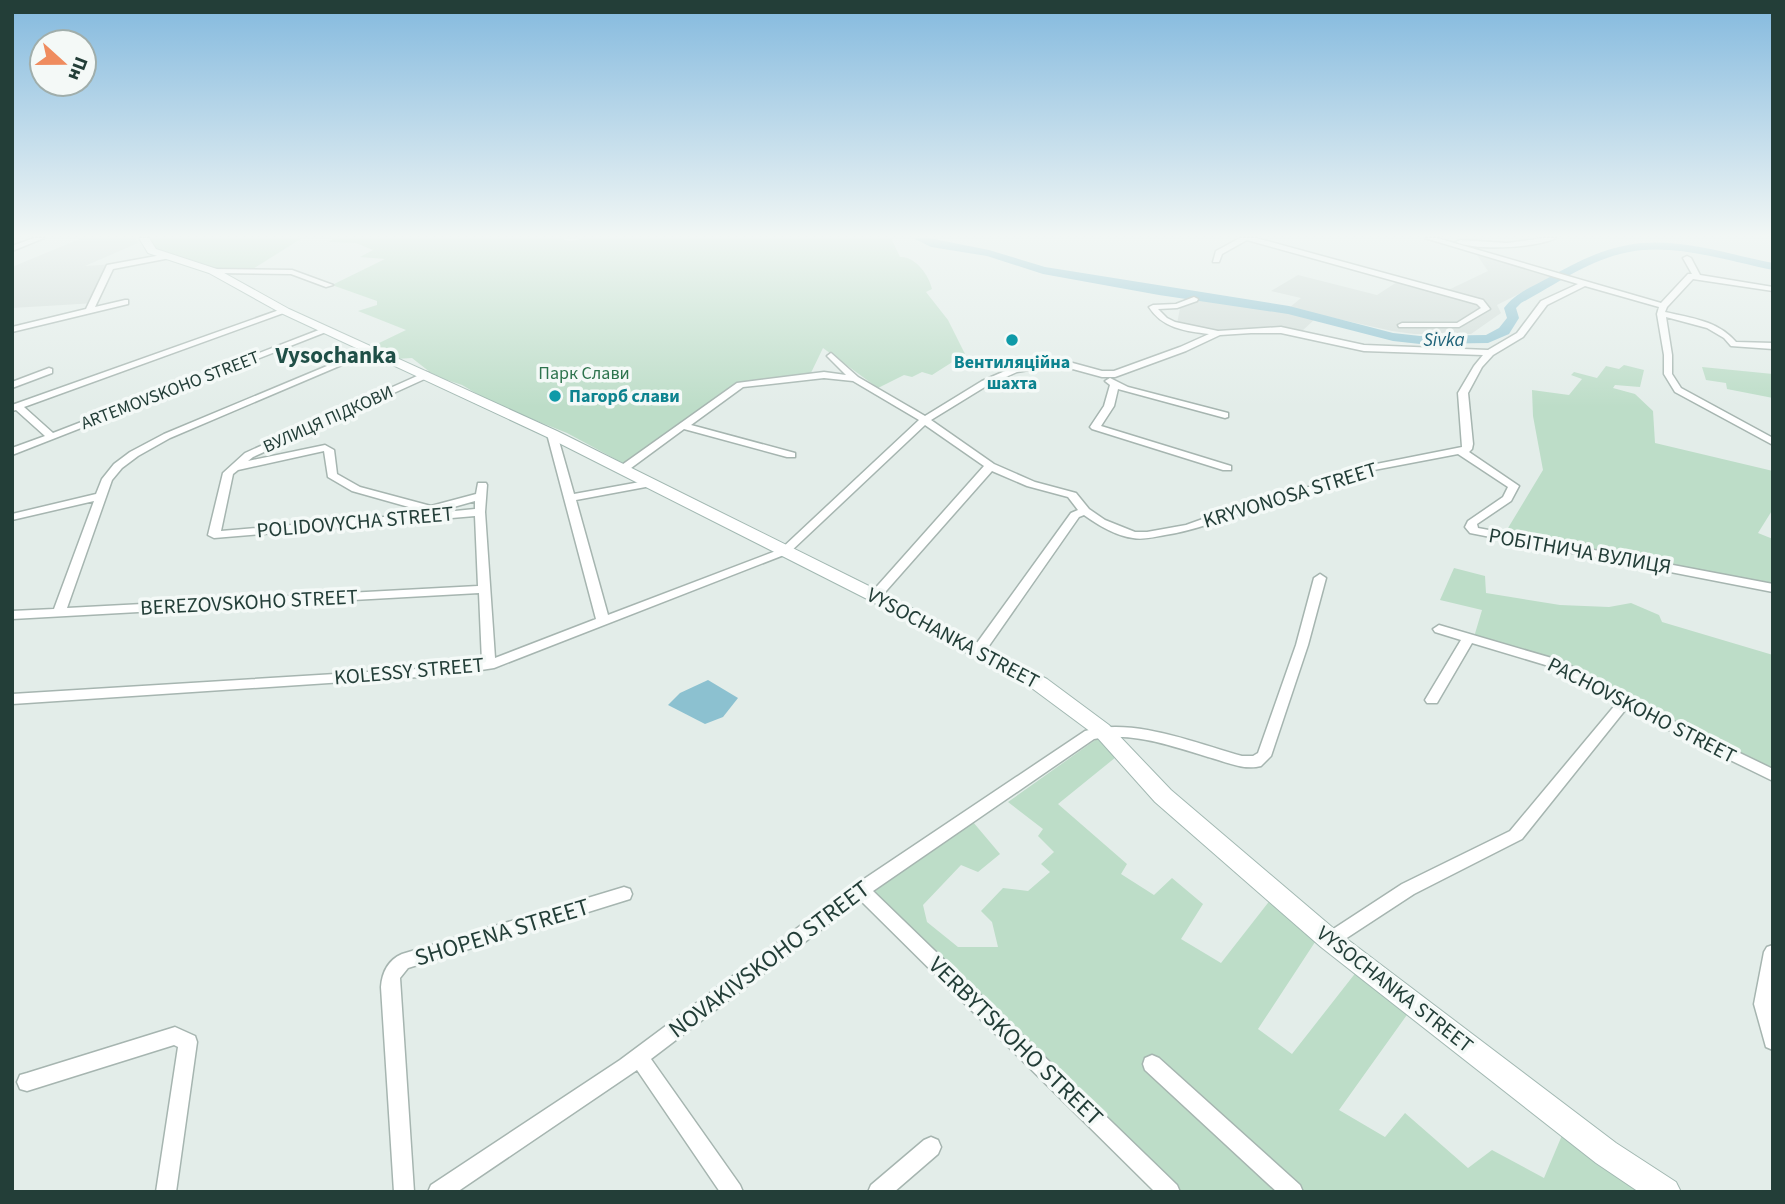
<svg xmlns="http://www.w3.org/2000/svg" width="1785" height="1204" font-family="'Source Sans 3',sans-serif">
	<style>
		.built { fill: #d1dcd8 }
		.green { fill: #bdddc8 }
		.water { fill: #8cc1d0 }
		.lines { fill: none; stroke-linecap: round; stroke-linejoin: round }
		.river { fill: #8cc1d0; fill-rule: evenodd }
		.street-casing { stroke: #a6b5b0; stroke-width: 3 }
		.secondary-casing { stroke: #a2b8b2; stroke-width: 2 }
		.street { fill: #fff; fill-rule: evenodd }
		.secondary { fill: #fff; fill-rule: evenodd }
		.culture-dot { fill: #0f9aa8; stroke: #f4f9f7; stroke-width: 2.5 }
		.labels { text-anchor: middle; stroke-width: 7; stroke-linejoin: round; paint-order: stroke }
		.far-culture-label { font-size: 18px; font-weight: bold; fill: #0d838f; stroke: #f4f9f7 }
		.far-park-label { font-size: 18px; fill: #2e744e; stroke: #f4f9f7 }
		.far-street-label { font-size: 18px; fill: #233e38; stroke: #f4f9f7 }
		.far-water-label { font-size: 19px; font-style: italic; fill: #1e6379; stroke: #f4f9f7 }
		.street-label { font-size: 21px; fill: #233e38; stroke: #f4f9f7 }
		.far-district-label { font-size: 23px; font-weight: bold; fill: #1f4f47; stroke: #f4f9f7 }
		.near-street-label { font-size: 24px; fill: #233e38; stroke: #f4f9f7 }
	</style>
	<rect width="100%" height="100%" fill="#e3ede9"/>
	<!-- built -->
	<path class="built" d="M 82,238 L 135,238 L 138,243 L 85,266 L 115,264 L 96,303 L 12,308 L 12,267 Z
		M 1477,255 L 1552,277 L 1497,305 L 1501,313 L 1471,334 L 1414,334 L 1392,331 L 1289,308 L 1301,298 L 1271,291 L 1298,275 L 1377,295 L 1397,282 L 1442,293 L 1488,271 Z
		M 1197,299 L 1273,309 L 1315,319 L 1301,332 L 1222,335 L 1177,324 L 1180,308 Z"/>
	<!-- green -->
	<path class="green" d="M 144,238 L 302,238 L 253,269 L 213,271 L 152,251 Z
		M 322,238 L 558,238 L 570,241 L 589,238 L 891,238 L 900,257 C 915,256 929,275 932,289 L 926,292 L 948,320 L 965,354 L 932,375 L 922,372 L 912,377 L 904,375 L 878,388 L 823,348 L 808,379 L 739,386 L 630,467 L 567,433 L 494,404 L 462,385 L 435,376 L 412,358 L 396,359 L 378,350 L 377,344 L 406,330 L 358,311 L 377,305 L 377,301 L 332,285 L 385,259 L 360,257 L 373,250 L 356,243 L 329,242 L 333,239 Z
		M 1624,365 L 1644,370 L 1640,387 L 1615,385 L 1613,388 L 1635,394 L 1653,411 L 1655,443 L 1773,471 L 1773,509 L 1758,533 L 1773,539 L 1773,583 L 1505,533 L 1543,470 L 1533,416 L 1532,390 L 1569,395 L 1582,379 L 1571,375 L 1574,372 L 1597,378 L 1606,366 L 1619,369 Z
		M 1702,367 L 1773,374 L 1773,398 L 1727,389 L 1726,383 L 1706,380 Z
		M 1454,568 L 1485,576 L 1486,593 L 1560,605 L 1609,607 L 1631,603 L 1659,615 L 1662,622 L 1773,655 L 1773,775 L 1557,661 L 1474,637 L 1482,610 L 1440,600 Z
		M 1098,738 L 1116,757 L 1058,804 L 1127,864 L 1121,874 L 1154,895 L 1172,878 L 1203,904 L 1181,939 L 1221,963 L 1271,899 L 1317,939 L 1258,1029 L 1292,1054 L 1357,971 L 1409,1012 L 1339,1110 L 1385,1137 L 1405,1113 L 1468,1168 L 1492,1150 L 1544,1178 L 1563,1133 L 1645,1192 L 1169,1192 L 859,898 L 973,822 L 1000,854 L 978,872 L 961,865 L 923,905 L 927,922 L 958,947 L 998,947 L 992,922 L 981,911 L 1003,888 L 1028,891 L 1050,872 L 1041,864 L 1054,852 L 1038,836 L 1043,829 L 1008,802 Z"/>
	<!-- water -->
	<path class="water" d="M 708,680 L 738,698 L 723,717 L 705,724 L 668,705 L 680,693 Z"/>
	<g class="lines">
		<!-- river -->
		<path class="river" d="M 913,238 L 929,238 L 989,250 L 1045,267 L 1289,306 L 1393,333 L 1420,336 L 1486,335 L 1499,328 L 1507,318 L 1504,308 C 1515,293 1532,287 1548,278 C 1573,264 1599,250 1628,245 C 1675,236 1727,254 1773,263 L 1773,270 C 1728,261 1675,243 1629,252 C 1590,259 1555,285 1521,303 L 1516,308 L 1519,318 L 1509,334 L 1488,343 L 1420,344 L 1393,341 L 1288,314 L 1159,295 L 1043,274 L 987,256 L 931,247 Z"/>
		<defs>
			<path id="street" d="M 34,238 L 44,238 L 12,251 L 12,246 Z
				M 1240,238 L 1256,238 L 1483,300 L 1490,309 L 1459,327 L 1399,327 L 1398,325 L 1402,323 L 1457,323 L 1481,308 L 1477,304 L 1247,240 L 1222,254 L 1219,262 L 1213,262 L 1216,251 Z
				M 1425,238 L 1437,238 L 1661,303 L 1688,274 L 1692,274 L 1683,258 L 1687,256 L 1691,258 L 1700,275 L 1773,287 L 1773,291 L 1693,279 L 1667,307 L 1665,312 C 1692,318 1718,321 1736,342 L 1773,343 L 1773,349 L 1731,346 L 1724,338 L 1707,328 L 1666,317 L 1672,355 L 1672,374 L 1681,388 L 1773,438 L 1773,445 L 1675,392 L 1664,374 L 1664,355 L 1657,314 L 1659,307 L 1585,286 L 1547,305 L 1523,337 L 1493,355 L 1482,367 L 1468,393 L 1473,444 L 1472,449 L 1469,452 L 1519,486 L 1511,501 L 1477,524 L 1478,528 L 1773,584 L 1773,592 L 1470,533 L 1465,527 L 1468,521 L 1503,497 L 1508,487 L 1458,454 L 1353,474 C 1326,496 1307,489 1278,499 C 1240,512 1204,529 1165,535 C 1154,537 1143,540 1133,538 C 1116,536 1098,525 1084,515 L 1079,517 L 984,653 L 974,653 L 973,650 L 974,647 L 1071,513 L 1078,510 L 1068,497 L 1027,486 L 992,471 L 879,599 L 871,599 L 869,596 L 871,593 L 984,466 L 925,425 L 789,553 L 494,668 L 449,675 L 12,704 L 12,694 L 449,667 L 482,662 L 479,593 L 12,619 L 12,611 L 54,609 L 94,501 L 12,520 L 12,514 L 96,494 L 102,479 L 114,464 L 130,452 L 164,434 L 370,348 L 377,350 L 170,438 L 138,456 L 122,468 L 112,480 L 67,608 L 478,586 L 475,516 L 214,538 L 208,535 L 223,473 L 245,453 L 426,372 L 429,373 L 429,377 L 253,457 L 248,461 L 325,445 L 334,450 L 337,474 L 360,487 L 431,506 L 476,494 L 478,483 L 486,483 L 487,485 L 485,512 L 495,658 L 596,619 L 547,434 L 549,432 L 552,431 L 557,434 L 574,494 L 651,480 L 656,483 L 651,486 L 576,500 L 608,615 L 781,549 L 919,420 L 853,381 L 824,378 L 743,387 L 691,425 L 795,453 L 795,457 L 787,457 L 684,429 L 627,471 L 619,471 L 619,467 L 737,383 L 824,372 L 846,375 L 827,356 L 831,353 L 858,377 L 925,416 L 982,381 L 1012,368 L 1058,359 L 1102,371 L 1114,371 L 1180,347 L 1209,334 C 1185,331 1162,328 1149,307 L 1153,305 L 1176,304 L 1194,297 L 1198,299 L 1197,301 L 1177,308 L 1158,309 L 1167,318 L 1175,322 L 1218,331 L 1281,327 L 1364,345 L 1488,350 L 1517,333 L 1541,301 L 1578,284 ZM 1251,333 L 1281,333 L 1364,351 L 1483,355 L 1474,366 L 1458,393 L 1462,447 L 1346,470 L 1333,480 L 1320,485 L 1275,493 L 1186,525 L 1147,532 L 1135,532 L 1105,520 L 1089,509 L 1076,493 L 1035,482 L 994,464 L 931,420 L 988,385 L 1017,372 L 1058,365 L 1102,377 L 1115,377 L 1186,351 L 1220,335 ZM 324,451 L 328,477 L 352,491 L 430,513 L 221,531 L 233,474 L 238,470 ZM 475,501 L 475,509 L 435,513 L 436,512 Z
				M 1544,238 L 1556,238 C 1536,248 1476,251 1456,242 L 1460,240 L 1507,243 Z
				M 167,254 L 171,256 L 170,258 L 113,269 L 95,307 L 125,300 L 128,300 L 128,304 L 12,332 L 12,327 L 86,309 L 107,265 Z
				M 210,269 L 292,270 L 333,285 L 326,287 L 291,274 L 213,273 L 209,271 Z
				M 282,309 L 289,311 L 24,407 L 53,433 L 324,328 L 331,330 L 12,455 L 12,448 L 45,436 L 16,410 L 12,411 L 12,405 Z
				M 49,368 L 52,369 L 52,373 L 12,388 L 12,382 Z
				M 1110,378 L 1128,387 L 1228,413 L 1228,417 L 1225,418 L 1118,389 L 1114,406 L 1101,426 L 1231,466 L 1231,470 L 1223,470 L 1092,429 L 1090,427 L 1104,406 L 1110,385 L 1105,381 Z
				M 1320,574 L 1326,578 L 1308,645 L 1271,756 L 1261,766 C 1244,771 1224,761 1208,757 C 1172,746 1131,731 1094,739 L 873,891 L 1177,1185 L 1180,1192 L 1155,1192 L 860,900 L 651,1059 L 740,1185 L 743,1192 L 720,1192 L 637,1070 L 457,1192 L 428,1192 L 431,1185 L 620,1060 L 855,885 L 1085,731 C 1133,717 1195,743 1242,756 L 1253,756 L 1258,753 L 1296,645 L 1314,578 Z
				M 1439,625 L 1562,661 L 1630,700 L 1773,769 L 1773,781 L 1626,709 L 1522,839 L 1414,894 L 1336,945 L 1330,947 L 1324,945 L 1321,940 L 1324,935 L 1402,884 L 1510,831 L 1616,704 L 1552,667 L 1472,643 L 1437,703 L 1427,703 L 1425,700 L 1461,640 L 1435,632 L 1433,629 Z
				M 624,887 L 630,889 L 632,894 L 630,899 L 408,968 L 400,978 L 414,1192 L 394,1192 L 381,987 C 382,973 388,960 402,954 Z
				M 1773,945 L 1773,1050 L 1766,1047 L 1754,1004 L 1764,952 L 1767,947 Z
				M 175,1027 L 195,1036 L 197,1042 L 176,1192 L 156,1192 L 178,1047 L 174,1045 L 27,1091 L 20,1089 L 17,1082 L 20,1075 L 27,1073 Z
				M 1152,1055 L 1159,1058 L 1300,1185 L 1303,1192 L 1277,1192 L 1145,1070 L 1143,1064 L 1145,1058 Z
				M 931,1137 L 938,1140 L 941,1147 L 938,1154 L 894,1192 L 868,1192 L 871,1185 L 924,1140 Z"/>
			<path id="secondary" d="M 139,238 L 149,238 L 156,249 L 217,269 L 289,309 L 557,431 L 881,592 L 1047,679 L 1109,725 L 1171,790 L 1339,933 L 1616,1143 L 1676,1182 L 1681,1192 L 1639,1192 L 1596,1163 L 1321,947 L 1155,802 L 1095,735 L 1033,689 L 869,600 L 547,437 L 281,313 L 209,273 L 148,253 Z"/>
		</defs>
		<!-- street casing -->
		<use href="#street" class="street-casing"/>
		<!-- secondary casing -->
		<use href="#secondary" class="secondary-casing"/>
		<!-- street -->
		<use href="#street" class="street"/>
		<!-- secondary -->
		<use href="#secondary" class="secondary"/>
	</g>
	<!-- sky -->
	<linearGradient id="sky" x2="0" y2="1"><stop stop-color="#83b9de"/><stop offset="0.58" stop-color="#f2f7f5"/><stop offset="1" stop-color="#f2f7f5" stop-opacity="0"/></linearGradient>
	<rect width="1785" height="407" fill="url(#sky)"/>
	<!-- markers -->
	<g class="culture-dot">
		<circle cx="1012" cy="340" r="7"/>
		<circle cx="555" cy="396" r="7"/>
	</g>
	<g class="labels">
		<!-- far-culture labels -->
		<g class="far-culture-label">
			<text x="1012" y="368">Вентиляційна<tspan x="1012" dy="21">шахта</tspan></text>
			<text x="569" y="402" text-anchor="start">Пагорб слави</text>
		</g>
		<!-- far-park labels -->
		<g class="far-park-label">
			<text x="584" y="379">Парк Слави</text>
		</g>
		<!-- far-street labels -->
		<g class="far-street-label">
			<text transform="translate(170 390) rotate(-21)" y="6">ARTEMOVSKOHO STREET</text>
			<text transform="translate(328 419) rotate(-24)" y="6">ВУЛИЦЯ ПІДКОВИ</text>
		</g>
		<!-- far-water labels -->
		<g class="far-water-label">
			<text x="1444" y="346">Sivka</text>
		</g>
		<!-- street labels -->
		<g class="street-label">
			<text transform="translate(1290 495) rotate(-17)" y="7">KRYVONOSA STREET</text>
			<text transform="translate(355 522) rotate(-5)" y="7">POLIDOVYCHA STREET</text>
			<text transform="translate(1580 551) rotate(10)" y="7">РОБІТНИЧА ВУЛИЦЯ</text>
			<text transform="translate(249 602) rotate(-3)" y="7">BEREZOVSKOHO STREET</text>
			<text transform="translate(953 638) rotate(28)" y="7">VYSOCHANKA STREET</text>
			<text transform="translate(409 671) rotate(-5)" y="7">KOLESSY STREET</text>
			<text transform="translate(1642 710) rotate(27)" y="7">PACHOVSKOHO STREET</text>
			<text transform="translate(1395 989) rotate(38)" y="7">VYSOCHANKA STREET</text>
		</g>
		<!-- far-district labels -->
		<g class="far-district-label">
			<text x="336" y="363">Vysochanka</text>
		</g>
		<!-- near-street labels -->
		<g class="near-street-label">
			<text transform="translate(502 932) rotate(-17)" y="8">SHOPENA STREET</text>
			<text transform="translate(769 959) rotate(-37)" y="8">NOVAKIVSKOHO STREET</text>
			<text transform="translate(1016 1041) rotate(44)" y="8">VERBYTSKOHO STREET</text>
		</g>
	</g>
	<!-- border -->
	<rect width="1785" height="1204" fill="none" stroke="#233e38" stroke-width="28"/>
	<!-- north arrow -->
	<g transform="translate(63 63) rotate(111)"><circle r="33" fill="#f4f9f7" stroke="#a0aeab" stroke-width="2"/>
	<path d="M0-5L12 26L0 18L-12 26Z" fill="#ef8c5f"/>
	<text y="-10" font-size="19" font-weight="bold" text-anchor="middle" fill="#233e38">Пн</text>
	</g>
</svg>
